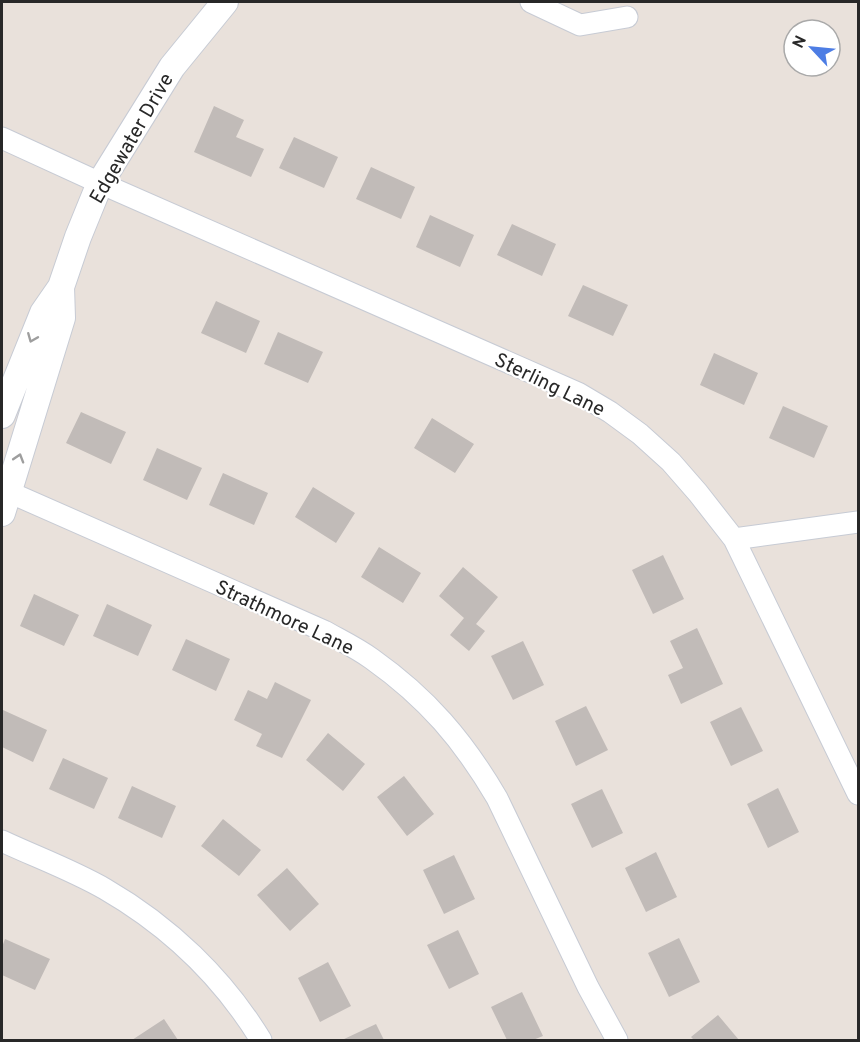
<svg xmlns="http://www.w3.org/2000/svg" width="860" height="1042" font-family="Overpass,sans-serif">
	<style>
		.building { fill: #c1bbb8 }
		.lines { fill: none; stroke-linecap: round; stroke-linejoin: round }
		.minor-casing { stroke: #c7cbd4; stroke-width: 23 }
		.tertiary-casing { stroke: #c7cbd4; stroke-width: 28 }
		.minor { stroke: #fff; stroke-width: 21 }
		.tertiary { stroke: #fff; stroke-width: 26 }
		.oneway { stroke: #9e9e9e }
		.labels { text-anchor: middle; stroke-width: 4.5; stroke-linejoin: round; paint-order: stroke }
		.street-label { font-size: 20px; fill: #282828; stroke: #fff }
	</style>
	<rect width="100%" height="100%" fill="#e9e1db"/>
	<!-- building -->
	<path class="building" d="M 214,106 L 244,120 L 236,137 L 264,149 L 251,177 L 194,152 Z
		M 294,137 L 338,157 L 324,188 L 279,168 Z
		M 371,167 L 415,187 L 401,219 L 356,199 Z
		M 430,215 L 474,235 L 460,267 L 416,247 Z
		M 512,224 L 556,244 L 542,276 L 497,255 Z
		M 583,285 L 628,305 L 613,336 L 568,316 Z
		M 216,301 L 260,321 L 246,353 L 201,333 Z
		M 278,332 L 323,352 L 308,383 L 264,364 Z
		M 714,353 L 758,373 L 744,405 L 700,385 Z
		M 783,406 L 828,426 L 814,458 L 769,438 Z
		M 81,412 L 126,432 L 111,464 L 66,443 Z
		M 432,418 L 474,444 L 455,473 L 414,448 Z
		M 157,448 L 202,468 L 187,500 L 143,480 Z
		M 223,473 L 268,493 L 254,525 L 209,505 Z
		M 313,487 L 355,513 L 336,543 L 295,517 Z
		M 379,547 L 421,573 L 403,603 L 361,577 Z
		M 663,555 L 684,599 L 653,614 L 632,570 Z
		M 463,567 L 498,597 L 476,624 L 485,631 L 469,651 L 450,635 L 464,618 L 439,596 Z
		M 34,594 L 79,615 L 64,646 L 20,626 Z
		M 107,604 L 152,625 L 138,656 L 93,636 Z
		M 697,628 L 723,684 L 681,704 L 668,675 L 683,668 L 670,641 Z
		M 186,639 L 230,659 L 216,691 L 172,670 Z
		M 523,641 L 544,685 L 513,700 L 491,656 Z
		M 275,682 L 311,700 L 282,758 L 256,746 L 262,734 L 234,720 L 248,690 L 267,699 Z
		M 586,706 L 608,750 L 576,766 L 555,721 Z
		M 741,707 L 763,751 L 731,766 L 710,722 Z
		M 3,710 L 47,730 L 33,762 L 2,747 L 2,713 Z
		M 328,733 L 365,764 L 343,791 L 306,760 Z
		M 63,758 L 108,778 L 94,809 L 49,789 Z
		M 404,776 L 434,814 L 407,836 L 377,797 Z
		M 132,786 L 176,806 L 162,838 L 118,818 Z
		M 778,788 L 799,832 L 768,848 L 747,804 Z
		M 602,789 L 623,833 L 592,848 L 571,804 Z
		M 223,819 L 261,850 L 239,876 L 201,846 Z
		M 656,852 L 677,897 L 646,912 L 625,868 Z
		M 454,855 L 475,899 L 444,914 L 423,870 Z
		M 287,868 L 319,904 L 290,931 L 257,895 Z
		M 458,930 L 479,974 L 449,989 L 427,945 Z
		M 679,938 L 700,982 L 669,997 L 648,953 Z
		M 5,939 L 50,959 L 35,990 L 2,975 L 2,947 Z
		M 328,962 L 351,1006 L 320,1022 L 298,978 Z
		M 522,992 L 543,1036 L 533,1040 L 507,1040 L 491,1007 Z
		M 718,1015 L 739,1040 L 694,1040 L 691,1037 Z
		M 164,1019 L 178,1040 L 132,1040 Z
		M 376,1024 L 384,1040 L 342,1040 Z"/>
	<g class="lines">
		<defs>
			<path id="minor" d="M 531,2 L 580,25 L 627,17
				M 2,138 L 100,183 L 578,393 L 610,412 L 640,434 L 671,462 L 698,493 L 734,539 L 858,794
				M 2,489 L 324,631 C 340,640 357,648 372,659 C 427,698 463,740 497,798 L 588,987 L 617,1040
				M 734,539 L 858,522
				M 2,841 C 36,857 72,870 105,889 C 169,926 223,978 261,1040"/>
			<path id="tertiary" d="M 2,415 L 43,313 L 61,287 L 78,237 L 100,183 L 172,67 L 225,2
				M 2,513 L 62,318 L 61,287"/>
		</defs>
		<!-- minor casing -->
		<use href="#minor" class="minor-casing"/>
		<!-- tertiary casing -->
		<use href="#tertiary" class="tertiary-casing"/>
		<!-- minor -->
		<use href="#minor" class="minor"/>
		<!-- tertiary -->
		<use href="#tertiary" class="tertiary"/>
	</g>
	<!-- one-way arrows -->
	<defs><path id="oneway-chevron" d="M-2-3.5L2.5 0L-2 3.5" fill="none" stroke-width="1.6" stroke-linecap="round" stroke-linejoin="round" transform="scale(1.5)"/></defs>
	<g class="oneway">
		<use href="#oneway-chevron" transform="translate(32 338) rotate(112)"/>
		<use href="#oneway-chevron" transform="translate(19 458) rotate(-73)"/>
	</g>
	<g class="labels">
		<!-- street labels -->
		<g class="street-label">
			<text transform="translate(131 138) rotate(-60)" y="7">Edgewater Drive</text>
			<text transform="translate(550 384) rotate(26)" y="7">Sterling Lane</text>
			<text transform="translate(285 617) rotate(25)" y="7">Strathmore Lane</text>
		</g>
	</g>
	<!-- border -->
	<rect width="860" height="1042" fill="none" stroke="#282828" stroke-width="6"/>
	<!-- north arrow -->
	<g transform="translate(812 48) rotate(296)"><circle r="28" fill="#ffffff" stroke="#a9a9a9" stroke-width="1.5"/>
	<path d="M0-4.5L10 22L0 15L-10 22Z" fill="#4d7de4"/>
	<text y="-9" font-size="16" font-weight="bold" text-anchor="middle" fill="#282828">N</text>
	</g>
</svg>
